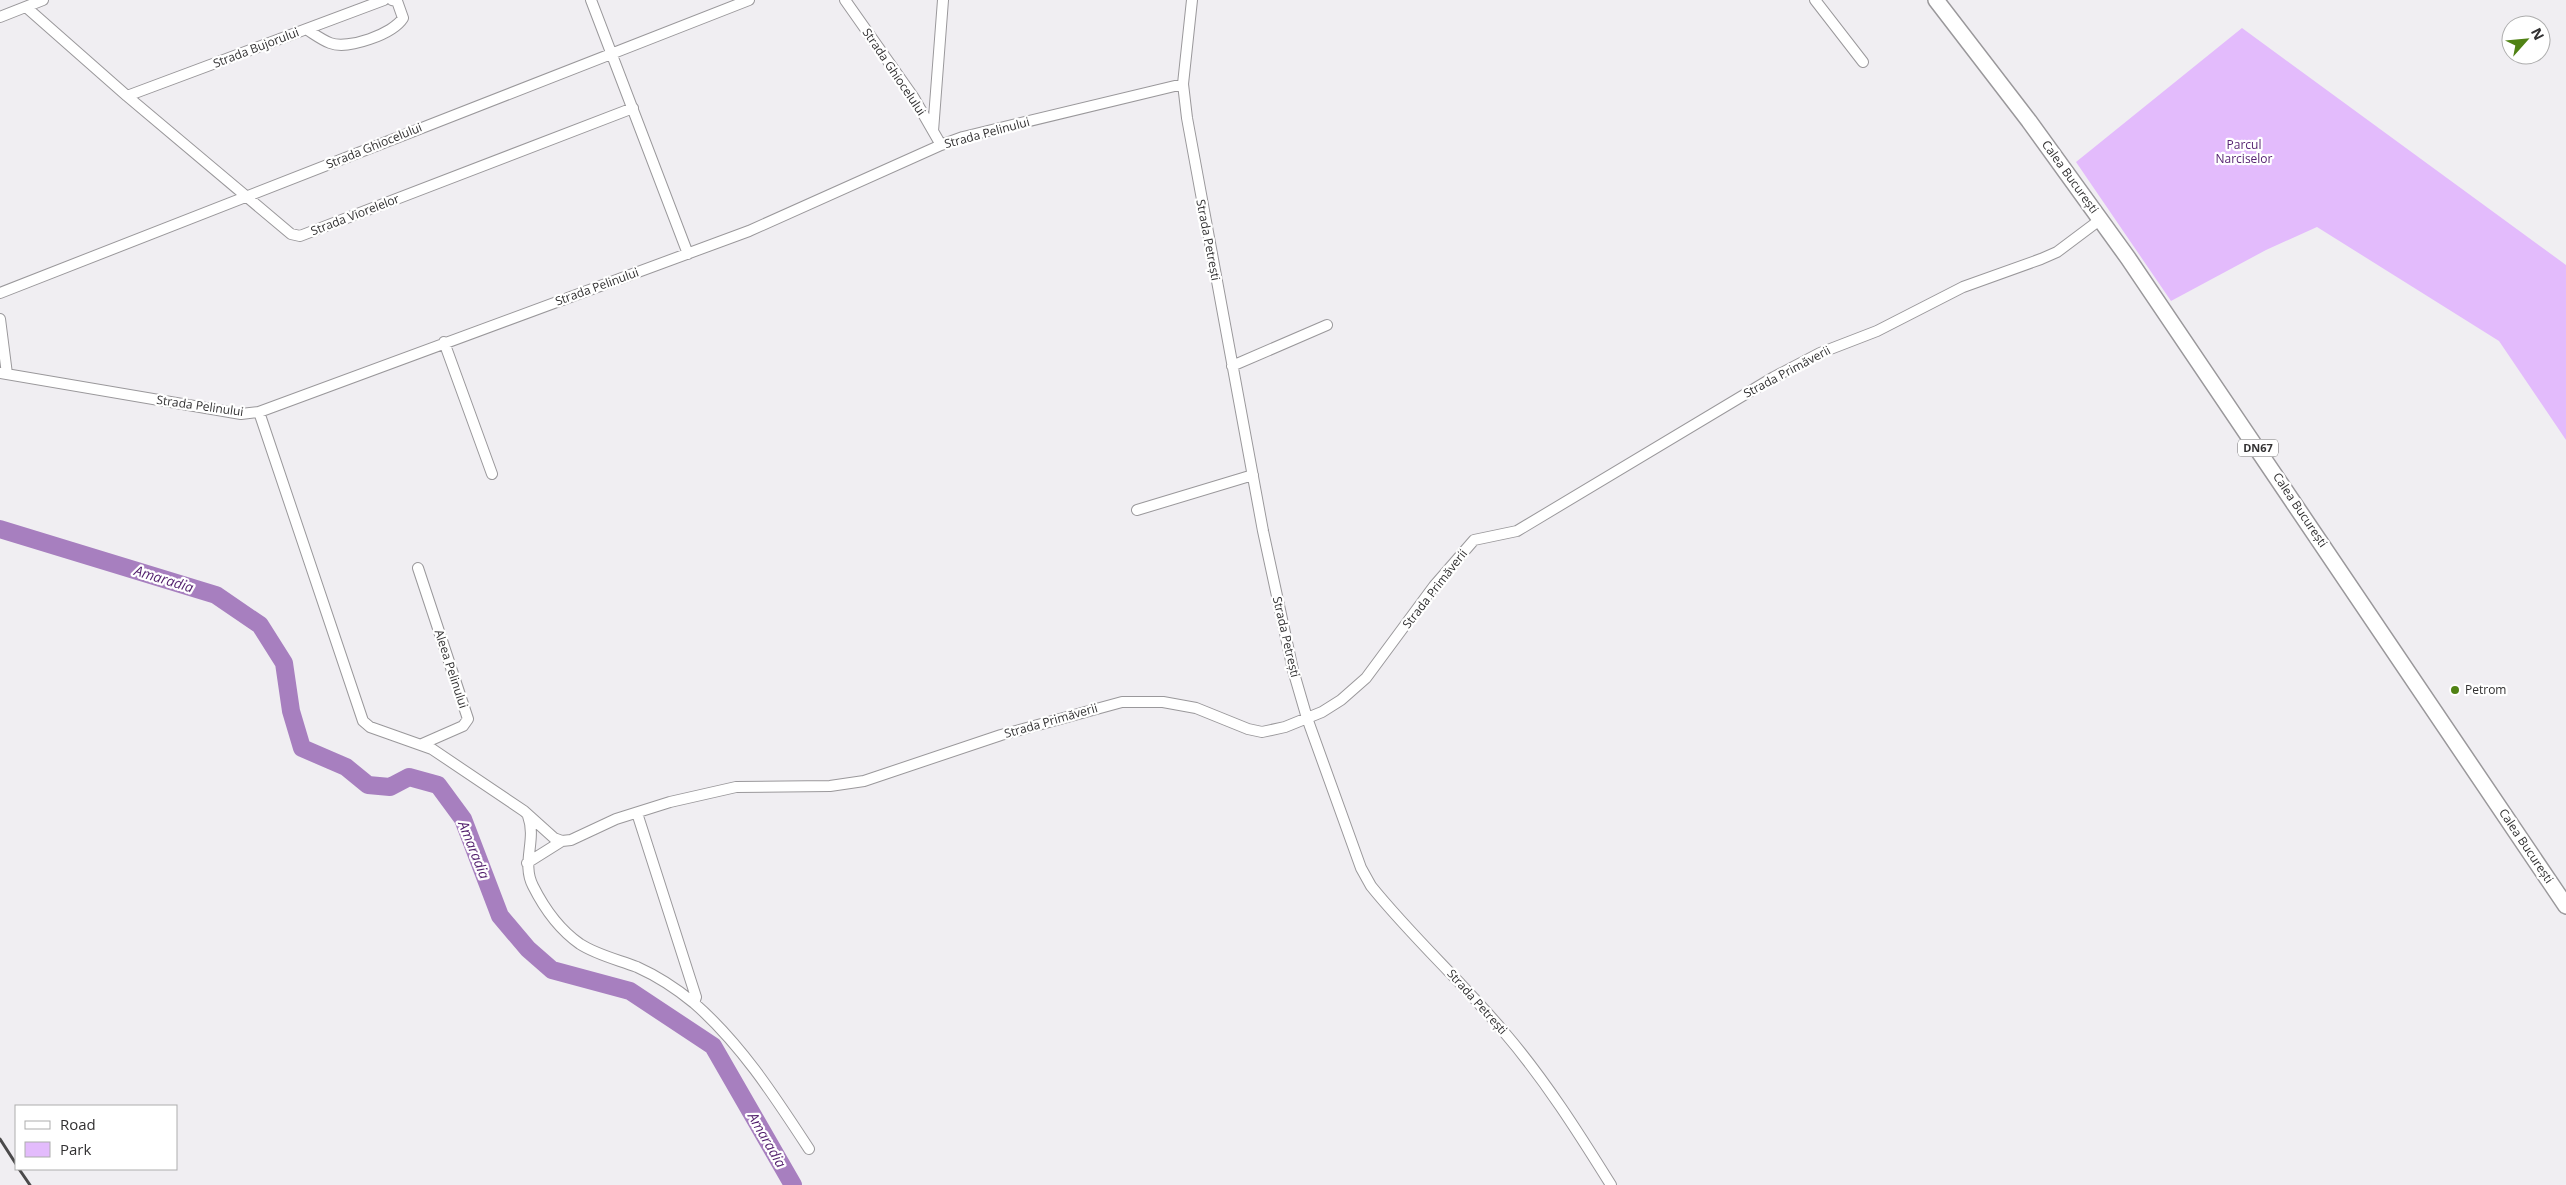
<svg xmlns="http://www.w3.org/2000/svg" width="2566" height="1185" font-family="'Open Sans',sans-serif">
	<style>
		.green { fill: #e3bbfc }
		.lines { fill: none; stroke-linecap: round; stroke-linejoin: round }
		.river { stroke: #a77fbf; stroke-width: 18 }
		.minor-casing { stroke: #9a989b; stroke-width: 12 }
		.primary-casing { stroke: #9a989b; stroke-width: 18 }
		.minor { stroke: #fff; stroke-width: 10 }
		.primary { stroke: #fff; stroke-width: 15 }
		.rail { stroke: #4b4a4b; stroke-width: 3 }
		.poi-dot { fill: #508214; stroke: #fff; stroke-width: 2 }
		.labels { text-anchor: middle; stroke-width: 4.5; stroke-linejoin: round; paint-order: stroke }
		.shield { fill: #fff; stroke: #706f70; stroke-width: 1 }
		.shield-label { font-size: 11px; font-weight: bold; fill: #323132 }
		.street-label { font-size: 12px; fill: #323132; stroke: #fff }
		.park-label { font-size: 12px; fill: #572472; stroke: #fff }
		.poi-label { font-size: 12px; fill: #323132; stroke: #fff; text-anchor: start }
		.water-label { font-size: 14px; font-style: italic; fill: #511e6c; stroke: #fff }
	</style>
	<rect width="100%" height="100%" fill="#f0eef2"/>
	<!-- green -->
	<path class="green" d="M 2242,28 L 2566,265 L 2566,440 L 2499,341 L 2317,227 L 2266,250 L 2171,301 L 2076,162 Z"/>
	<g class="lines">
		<!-- river -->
		<path class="river" d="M 0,529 L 216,595 L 260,625 L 284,663 L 291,711 L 302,748 L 346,767 L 368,785 L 390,787 L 409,777 L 438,785 L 463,819 L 500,916 L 528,949 L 552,970 L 630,991 L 713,1046 L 793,1185"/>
		<defs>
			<path id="minor" d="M 591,0 L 688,254
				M 845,0 L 914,98 L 941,145
				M 1192,0 L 1183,84 L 1187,118 L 1263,531 L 1293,670 L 1307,718 L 1361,868 L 1371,886 C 1412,937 1462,982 1504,1032 C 1545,1080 1578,1132 1611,1185
				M 1815,0 L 1863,62
				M 26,7 L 127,96 L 291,234 L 300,236 L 633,108
				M 0,17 L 43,0
				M 306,29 C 314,34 322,40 330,43 C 348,50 393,34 403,18 L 397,1 L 392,0
				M 127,96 L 384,0
				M 933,131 L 943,0
				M 0,293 L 749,0
				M 0,319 L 7,374
				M 444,342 L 492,474
				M 1232,366 L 1327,325
				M 0,373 L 241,414 L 259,412 L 749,231 L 941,145 L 963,137 L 1183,84
				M 259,412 L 363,721 L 370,727 L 432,749 L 524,811 L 554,838 L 562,841 L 571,840 L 616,819 L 670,802 L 736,787 L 830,786 L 864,781 L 1001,735 L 1122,702 L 1163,702 L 1196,708 L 1248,729 L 1262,732 L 1285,727 L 1322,712 L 1341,700 L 1366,678 L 1434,586 L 1474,540 L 1517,531 L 1774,377 L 1820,353 L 1877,331 L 1963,287 L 2041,259 L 2057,252 L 2101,219
				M 1137,510 L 1253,475
				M 418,568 L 468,719 L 463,726 L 422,744
				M 637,813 L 696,997 L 694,1003
				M 528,816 C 537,840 521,863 533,886 C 544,908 560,930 580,944 C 597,955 619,960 637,967 C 657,976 677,989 694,1003 C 741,1044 775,1097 809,1149
				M 527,863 L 562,841"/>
			<path id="primary" d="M 1936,0 L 2029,121 L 2128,258 L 2566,906"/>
		</defs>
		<!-- minor casing -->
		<use href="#minor" class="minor-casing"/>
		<!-- primary casing -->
		<use href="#primary" class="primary-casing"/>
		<!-- minor -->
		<use href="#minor" class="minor"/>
		<!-- primary -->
		<use href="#primary" class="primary"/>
		<!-- rail -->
		<path class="rail" d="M 0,1139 L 16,1164
			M 19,1169 L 30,1185"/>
	</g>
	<!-- markers -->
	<circle class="poi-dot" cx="2455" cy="690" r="5"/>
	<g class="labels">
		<!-- shield labels -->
		<rect class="shield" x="2238" y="439.5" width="40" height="17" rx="4"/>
		<g class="shield-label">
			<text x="2258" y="452">DN67</text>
		</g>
		<!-- street labels -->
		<g class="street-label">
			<text transform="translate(256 48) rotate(-21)" y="4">Strada Bujorului</text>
			<text transform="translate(894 72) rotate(56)" y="4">Strada Ghiocelului</text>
			<text transform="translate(987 133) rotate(-15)" y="4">Strada Pelinului</text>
			<text transform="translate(374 146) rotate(-22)" y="4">Strada Ghiocelului</text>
			<text transform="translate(2070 177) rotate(54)" y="4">Calea București</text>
			<text transform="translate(355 215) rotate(-21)" y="4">Strada Viorelelor</text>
			<text transform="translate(1208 240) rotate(79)" y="4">Strada Petrești</text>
			<text transform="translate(597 287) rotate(-20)" y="4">Strada Pelinului</text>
			<text transform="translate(1787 372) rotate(-28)" y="4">Strada Primăverii</text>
			<text transform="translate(200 406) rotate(8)" y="4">Strada Pelinului</text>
			<text transform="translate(2300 510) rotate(56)" y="4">Calea București</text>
			<text transform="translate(1435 589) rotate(-52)" y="4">Strada Primăverii</text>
			<text transform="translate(1286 637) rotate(77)" y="4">Strada Petrești</text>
			<text transform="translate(451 669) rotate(72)" y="4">Aleea Pelinului</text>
			<text transform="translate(1051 721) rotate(-16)" y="4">Strada Primăverii</text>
			<text transform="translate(2526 846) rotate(56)" y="4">Calea București</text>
			<text transform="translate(1477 1002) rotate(48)" y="4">Strada Petrești</text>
		</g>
		<!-- park labels -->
		<g class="park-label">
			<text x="2244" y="149">Parcul<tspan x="2244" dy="14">Narciselor</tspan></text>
		</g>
		<!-- poi labels -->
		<g class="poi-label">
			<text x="2465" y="694">Petrom</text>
		</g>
		<!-- water labels -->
		<g class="water-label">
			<text transform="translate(164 579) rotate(17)" y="5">Amaradia</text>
			<text transform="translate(474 850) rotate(68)" y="5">Amaradia</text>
			<text transform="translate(767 1140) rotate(60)" y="5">Amaradia</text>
		</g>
	</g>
	<!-- legend -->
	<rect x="15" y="1105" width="162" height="65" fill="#ffffff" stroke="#adadad"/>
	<rect x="25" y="1121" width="25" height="8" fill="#ffffff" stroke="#adadad"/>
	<text x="60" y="1130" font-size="15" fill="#323132">Road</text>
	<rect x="25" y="1142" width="25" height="15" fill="#e3bbfc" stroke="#adadad"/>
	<text x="60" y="1155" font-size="15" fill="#323132">Park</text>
	<!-- north arrow -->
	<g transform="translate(2526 40) rotate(63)"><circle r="24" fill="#ffffff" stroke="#adadad"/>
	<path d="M0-4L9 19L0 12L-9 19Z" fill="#508214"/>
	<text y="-8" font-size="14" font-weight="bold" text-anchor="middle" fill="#323132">N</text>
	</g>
</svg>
